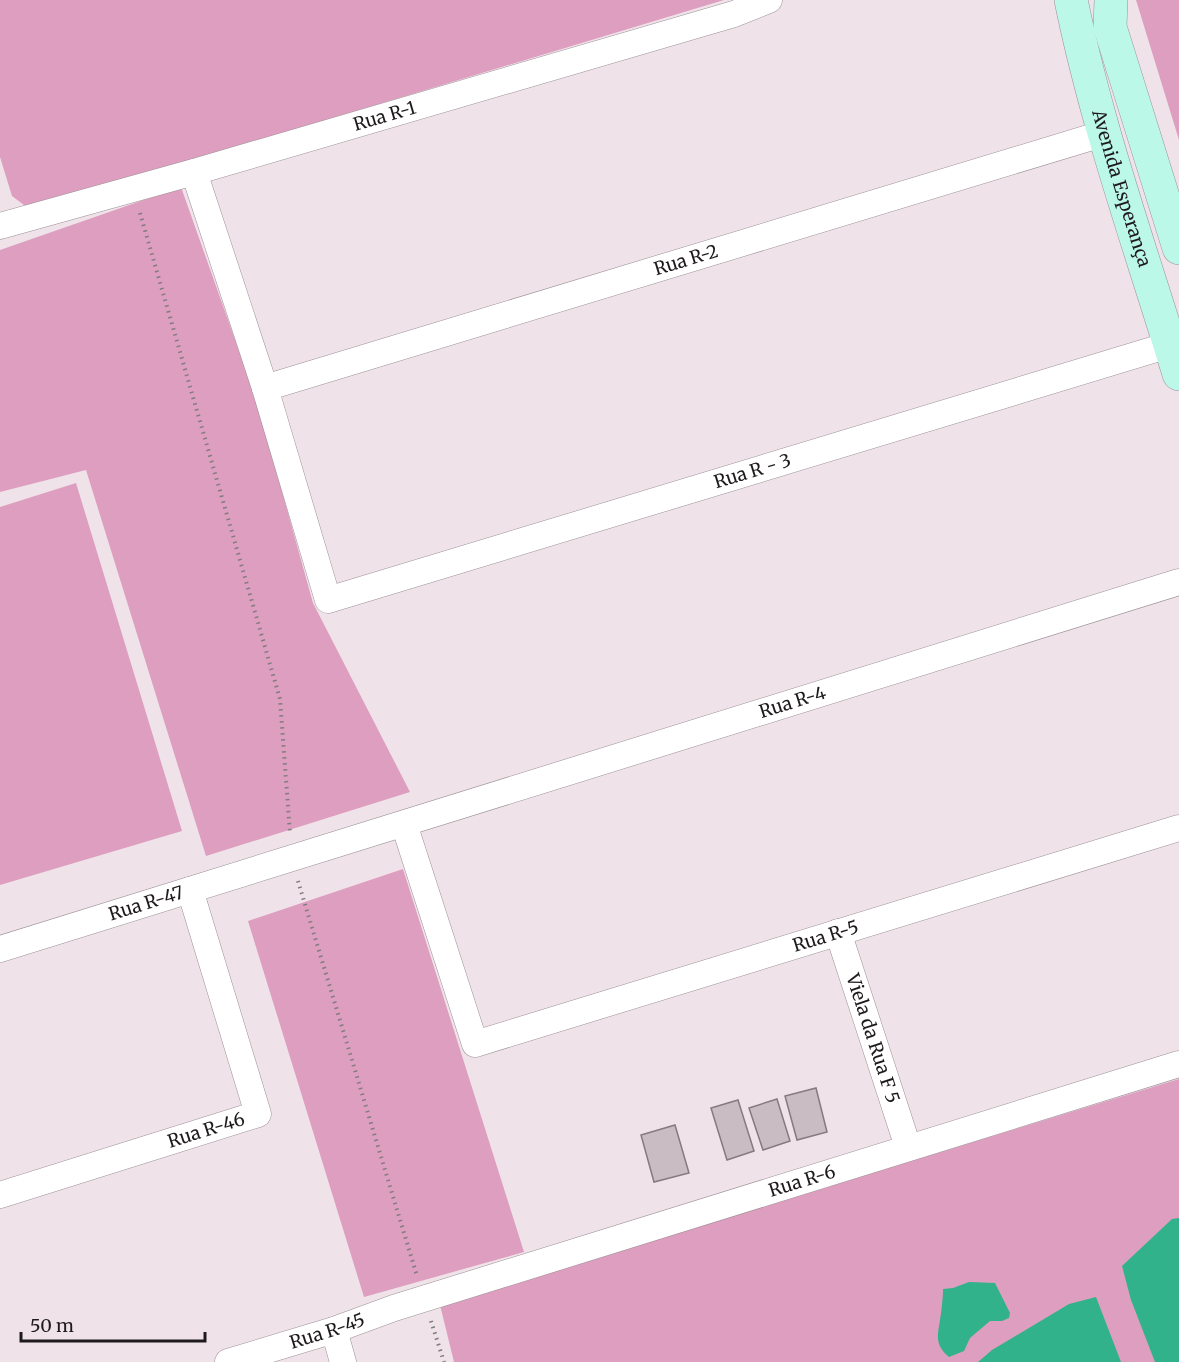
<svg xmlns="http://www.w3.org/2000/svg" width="1179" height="1362" font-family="Merriweather,serif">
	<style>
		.green { fill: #de9ebf }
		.water { fill: #32b28a }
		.building { fill: #c9bdc3; stroke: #857a7f; stroke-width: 1.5 }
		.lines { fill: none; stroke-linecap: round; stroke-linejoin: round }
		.minor-casing { stroke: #9d9197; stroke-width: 27 }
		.secondary-casing { stroke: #9d9197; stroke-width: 34 }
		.path { stroke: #837c7f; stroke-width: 4; stroke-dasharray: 1.5 4.5; stroke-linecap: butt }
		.minor { stroke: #fff; stroke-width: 26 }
		.secondary { stroke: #bcf8e8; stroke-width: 33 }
		.labels { text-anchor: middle; stroke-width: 4.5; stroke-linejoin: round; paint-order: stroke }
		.street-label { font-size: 18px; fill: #1e1a1c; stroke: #efe3e9 }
	</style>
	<rect width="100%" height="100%" fill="#efe3e9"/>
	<!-- green -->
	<path class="green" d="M 0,0 L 724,0 L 38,207 L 24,205 L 12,196 L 0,157 Z
		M 1136,0 L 1179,0 L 1179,140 Z
		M 181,187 L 257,402 L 313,603 L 410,792 L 206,856 L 86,470 L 0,492 L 0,250 Z
		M 76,483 L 182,831 L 0,885 L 0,507 Z
		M 403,869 L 524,1252 L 364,1297 L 248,921 Z
		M 1179,1079 L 1179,1362 L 454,1362 L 440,1305 Z"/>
	<!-- water -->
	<path class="water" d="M 1179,1218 L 1179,1362 L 1155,1362 L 1131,1300 L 1122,1266 L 1172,1219 Z
		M 969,1282 L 995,1283 L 1010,1313 L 1009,1318 L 1002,1321 L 990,1321 L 970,1338 L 964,1351 L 949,1357 C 932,1343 939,1332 941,1313 C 942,1305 943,1297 943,1289 L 953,1288 Z
		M 1096,1297 L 1121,1362 L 978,1362 L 992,1350 L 1069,1304 Z"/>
	<!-- building -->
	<path class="building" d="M 816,1088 L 827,1132 L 797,1140 L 785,1096 Z
		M 777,1099 L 790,1141 L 763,1150 L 749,1108 Z
		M 738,1100 L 754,1151 L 727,1160 L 711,1108 Z
		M 675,1125 L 689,1173 L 654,1182 L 641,1135 Z"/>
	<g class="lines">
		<defs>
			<g id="minor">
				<path id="s1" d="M 194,172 L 265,388 L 328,600 L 1179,342"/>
				<path id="s2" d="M 0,226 L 194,172 L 734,14 L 769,0"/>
				<path id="s3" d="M 265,388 L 1105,133"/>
				<path id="s4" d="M 404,824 L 475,1044 L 1179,828"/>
				<path id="s5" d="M 838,932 L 908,1147"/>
				<path id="s6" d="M 0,949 L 1179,582"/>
				<path id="s7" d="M 0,1195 L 258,1114 L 190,890"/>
				<path d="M 334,1330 L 343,1362"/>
				<path id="s8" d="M 228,1362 L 334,1330 L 394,1308 L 1179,1064"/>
			</g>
			<g id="secondary">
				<path id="s9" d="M 1071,0 C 1097,127 1141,250 1179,374"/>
				<path d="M 1111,0 L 1110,27 L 1179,248"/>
			</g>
		</defs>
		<!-- minor casing -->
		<use href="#minor" class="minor-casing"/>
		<!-- secondary casing -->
		<use href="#secondary" class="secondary-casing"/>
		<!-- path -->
		<path class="path" d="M 140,213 L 280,699 L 290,833
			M 298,881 L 417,1276
			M 431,1321 L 444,1362"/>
		<!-- minor -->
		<use href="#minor" class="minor"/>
		<!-- secondary -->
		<use href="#secondary" class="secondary"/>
	</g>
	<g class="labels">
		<!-- street labels -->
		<g class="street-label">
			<text dy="6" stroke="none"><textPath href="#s2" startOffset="400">Rua R-1</textPath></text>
			<text dy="6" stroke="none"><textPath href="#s9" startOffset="195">Avenida Esperança</textPath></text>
			<text dy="6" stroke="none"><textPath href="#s3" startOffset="440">Rua R-2</textPath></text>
			<text dy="6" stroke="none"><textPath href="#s1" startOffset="892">Rua R - 3</textPath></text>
			<text dy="6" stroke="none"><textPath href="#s6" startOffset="830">Rua R-4</textPath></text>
			<text dy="6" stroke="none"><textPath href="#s6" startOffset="153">Rua R-47</textPath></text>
			<text dy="6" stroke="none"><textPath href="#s4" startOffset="598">Rua R-5</textPath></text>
			<text dy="6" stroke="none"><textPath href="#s5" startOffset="112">Viela da Rua F 5</textPath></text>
			<text dy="6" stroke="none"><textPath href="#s7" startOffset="216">Rua R-46</textPath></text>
			<text dy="6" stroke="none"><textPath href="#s8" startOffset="602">Rua R-6</textPath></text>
			<text dy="6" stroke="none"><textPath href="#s8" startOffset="104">Rua R-45</textPath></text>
		</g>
	</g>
	<!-- scale -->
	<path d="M21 1332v9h184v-9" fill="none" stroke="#1e1a1c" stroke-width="3"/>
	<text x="30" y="1332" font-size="18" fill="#1e1a1c" stroke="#efe3e9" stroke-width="4.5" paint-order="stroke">50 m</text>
</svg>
